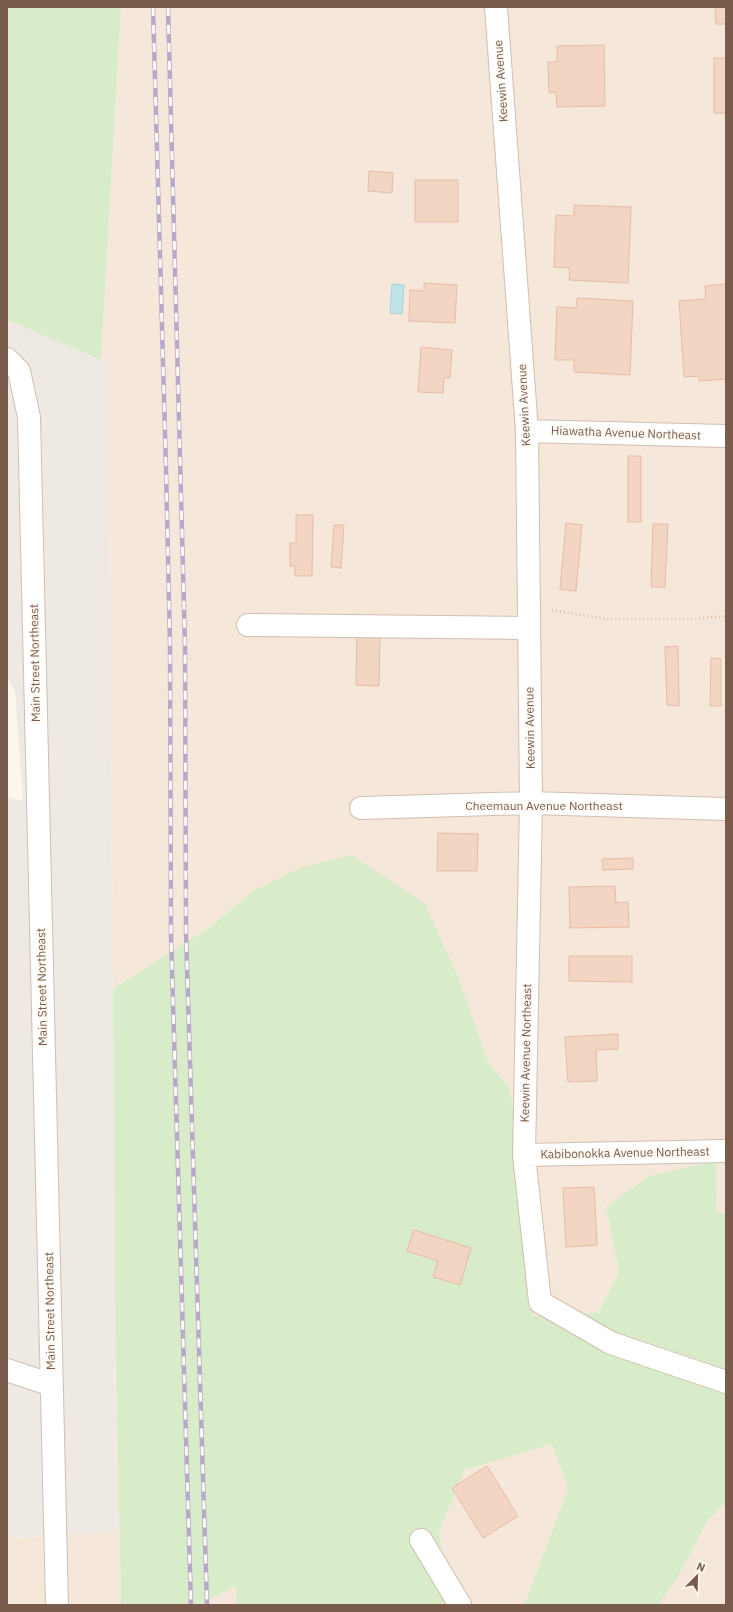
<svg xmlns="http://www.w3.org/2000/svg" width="733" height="1612" font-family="'IBM Plex Sans',sans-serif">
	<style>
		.residential { fill: #f5e8da }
		.industrial { fill: #efe9e4 }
		.green { fill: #d8ecc9 }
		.water { fill: #bfe3e8; stroke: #a5d3da }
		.building { fill: #f3d5c3; stroke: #e6bba3 }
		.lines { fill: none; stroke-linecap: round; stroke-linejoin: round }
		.minor-casing { stroke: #d1beb0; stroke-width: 24 }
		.path { stroke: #d9b8a5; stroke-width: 2.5; stroke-dasharray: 1 3; stroke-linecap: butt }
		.minor { stroke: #fff; stroke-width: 22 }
		.rail-casing { stroke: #b9a8c9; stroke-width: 4.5 }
		.rail { stroke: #fffaf3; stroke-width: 3; stroke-dasharray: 9; stroke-linecap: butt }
		.labels { text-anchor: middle; stroke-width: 3; stroke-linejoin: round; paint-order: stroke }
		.street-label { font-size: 12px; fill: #7a5c4d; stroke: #fffaf3 }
	</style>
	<rect width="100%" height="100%" fill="#fdf6ec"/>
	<!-- residential -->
	<path class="residential" d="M 121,7 L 726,7 L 726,1215 L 717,1211 L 716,1162 L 649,1176 L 606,1207 L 619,1272 L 598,1313 L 533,1317 L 527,1215 L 510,1088 L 489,1064 L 459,979 L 253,891 L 210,927 L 113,989 L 108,363 L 101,360 Z
		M 115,1311 L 121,1605 L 7,1605 L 7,1538 L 117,1532 Z
		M 552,1444 L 568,1489 L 525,1603 L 526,1605 L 449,1605 L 439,1531 L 465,1470 Z
		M 726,1501 L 726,1605 L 658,1605 L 678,1577 L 707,1522 Z
		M 236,1586 L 237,1605 L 199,1605 Z"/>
	<!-- industrial -->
	<path class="industrial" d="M 7,320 L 108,363 L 117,1532 L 7,1538 L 7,797 L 23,801 L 15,690 L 7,678 Z"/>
	<!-- green -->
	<path class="green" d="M 7,7 L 121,7 L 101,360 L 7,320 Z
		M 351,855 L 425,904 L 459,979 L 489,1064 L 510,1088 L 527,1215 L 533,1316 L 598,1313 L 619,1272 L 606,1207 L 649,1176 L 716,1161 L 717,1211 L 726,1215 L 726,1501 L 707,1522 L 678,1577 L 658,1605 L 526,1605 L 525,1603 L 568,1489 L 552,1444 L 465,1470 L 439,1531 L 449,1605 L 237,1605 L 236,1586 L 199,1605 L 121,1605 L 115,1311 L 113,989 L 210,927 L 253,891 L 302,867 Z"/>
	<!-- water -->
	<path class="water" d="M 392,284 L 404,285 L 402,314 L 390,313 Z"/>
	<!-- building -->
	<path class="building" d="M 715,7 L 726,7 L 726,24 L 716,24 Z
		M 604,45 L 605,106 L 557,107 L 556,92 L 549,93 L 548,62 L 557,62 L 557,46 Z
		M 714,58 L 726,58 L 726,113 L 714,113 Z
		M 369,171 L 393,173 L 392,193 L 368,191 Z
		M 415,180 L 458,180 L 458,222 L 415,222 Z
		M 574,205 L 631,207 L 628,283 L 569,280 L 570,268 L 554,267 L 556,215 L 574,216 Z
		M 424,283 L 457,285 L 455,323 L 409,321 L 410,290 L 424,291 Z
		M 726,284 L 726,379 L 699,381 L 699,376 L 684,377 L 679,301 L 706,299 L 705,286 Z
		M 577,298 L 633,301 L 630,375 L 574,372 L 574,360 L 555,360 L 557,307 L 576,308 Z
		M 421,347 L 452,350 L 450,378 L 444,378 L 443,393 L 418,392 Z
		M 628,456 L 641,456 L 641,522 L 628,522 Z
		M 296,515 L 313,515 L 312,576 L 295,576 L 295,566 L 290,566 L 290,543 L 296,543 Z
		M 566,523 L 582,525 L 576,591 L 560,589 Z
		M 653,524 L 668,524 L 665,587 L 651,587 Z
		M 334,525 L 344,525 L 341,568 L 331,567 Z
		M 357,633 L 380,634 L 379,686 L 356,685 Z
		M 678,646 L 679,706 L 667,705 L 665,647 Z
		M 711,658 L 721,659 L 721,706 L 710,706 Z
		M 438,833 L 478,834 L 477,871 L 437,871 Z
		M 633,858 L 633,869 L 603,870 L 602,859 Z
		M 615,886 L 616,903 L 628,902 L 629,927 L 570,928 L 569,887 Z
		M 569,956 L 632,956 L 632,982 L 569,981 Z
		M 618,1034 L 618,1049 L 596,1050 L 597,1081 L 568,1082 L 565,1037 Z
		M 594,1187 L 597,1245 L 566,1247 L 563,1188 Z
		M 414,1230 L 471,1248 L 460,1285 L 433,1277 L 438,1261 L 407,1251 Z
		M 487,1466 L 518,1516 L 483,1538 L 452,1488 Z"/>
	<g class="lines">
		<defs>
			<path id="minor" d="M 496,7 L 527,431 L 531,803 L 524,1155 L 540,1302 L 611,1343 L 726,1382
				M 7,359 L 19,371 L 29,417 L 57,1605
				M 527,431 L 726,436
				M 248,625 L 528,628
				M 361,808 L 531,803 L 726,809
				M 524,1155 L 726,1151
				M 7,1370 L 52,1385
				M 421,1540 L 460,1605"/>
		</defs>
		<!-- minor casing -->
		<use href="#minor" class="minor-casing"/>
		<!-- path -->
		<path class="path" d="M 552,610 L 606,619 L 695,619 L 726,616"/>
		<!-- minor -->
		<use href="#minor" class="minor"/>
		<defs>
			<path id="rail" d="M 153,7 L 166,469 L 170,645 L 171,935 L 191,1605
				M 168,7 L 185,645 L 186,934 L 207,1605"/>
		</defs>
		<!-- rail casing -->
		<use href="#rail" class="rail-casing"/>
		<!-- rail -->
		<use href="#rail" class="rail"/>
	</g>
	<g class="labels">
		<!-- street labels -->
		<g class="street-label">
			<text transform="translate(501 81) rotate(-94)" y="4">Keewin Avenue</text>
			<text transform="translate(524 405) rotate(-93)" y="4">Keewin Avenue</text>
			<text transform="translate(626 433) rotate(2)" y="4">Hiawatha Avenue Northeast</text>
			<text transform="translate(35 663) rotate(-91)" y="4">Main Street Northeast</text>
			<text transform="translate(530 728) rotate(-91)" y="4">Keewin Avenue</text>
			<text x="544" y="810">Cheemaun Avenue Northeast</text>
			<text transform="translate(42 987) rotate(-91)" y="4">Main Street Northeast</text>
			<text transform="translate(526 1053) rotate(-89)" y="4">Keewin Avenue Northeast</text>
			<text transform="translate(625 1153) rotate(-1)" y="4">Kabibonokka Avenue Northeast</text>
			<text transform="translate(50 1311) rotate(-91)" y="4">Main Street Northeast</text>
		</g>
	</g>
	<!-- border -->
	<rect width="733" height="1612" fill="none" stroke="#7a5c4d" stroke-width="16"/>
	<!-- north arrow -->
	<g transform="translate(697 1576) rotate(23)" stroke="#fffaf3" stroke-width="3" paint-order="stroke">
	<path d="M0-3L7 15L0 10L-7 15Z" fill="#7a5c4d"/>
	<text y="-6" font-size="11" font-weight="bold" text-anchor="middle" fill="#7a5c4d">N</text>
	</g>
</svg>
